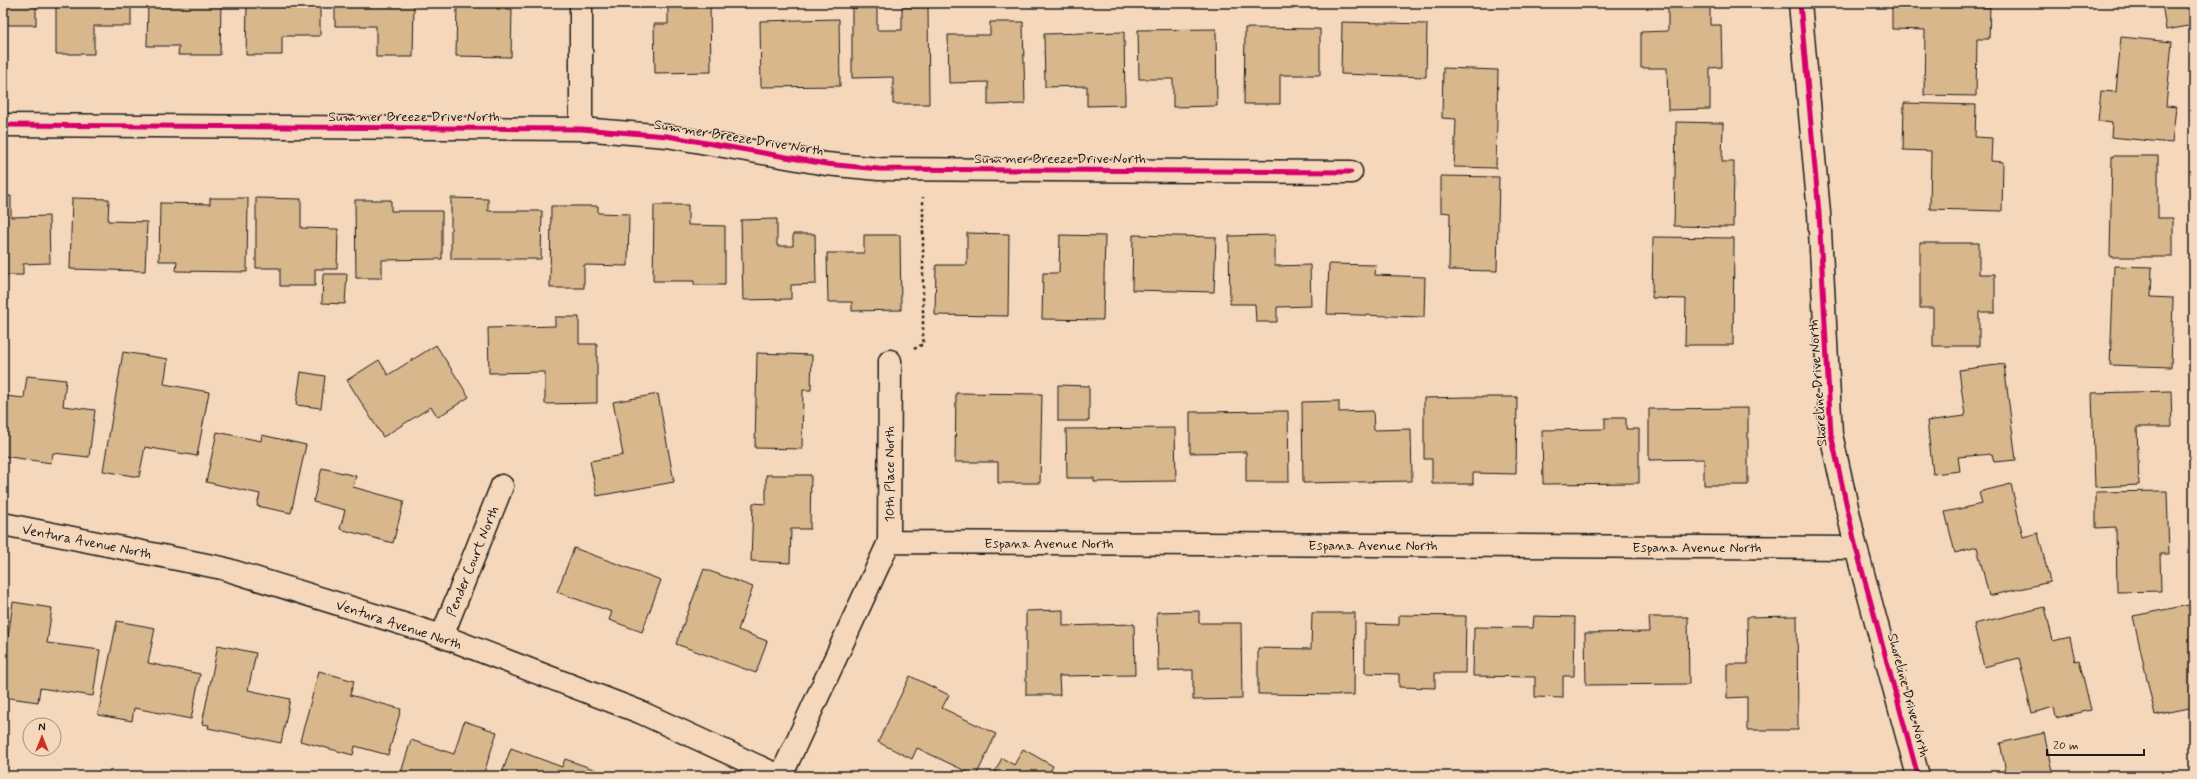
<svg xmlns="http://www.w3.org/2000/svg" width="2197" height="779" font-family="Mynerve,sans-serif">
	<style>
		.building { fill: #d9b78d; stroke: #1c1c1c }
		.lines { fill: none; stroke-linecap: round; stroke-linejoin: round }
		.minor-casing { stroke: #1c1c1c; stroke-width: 25 }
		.path { stroke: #1c1c1c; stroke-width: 2.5; stroke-dasharray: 3 3; stroke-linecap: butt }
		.minor { stroke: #f5d8bb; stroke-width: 22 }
		.cycleway-casing { stroke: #f5d8bb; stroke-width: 8 }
		.cycleway { stroke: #d6006c; stroke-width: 5 }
		.labels { text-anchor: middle; stroke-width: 3; stroke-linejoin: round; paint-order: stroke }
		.street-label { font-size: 14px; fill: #1c1c1c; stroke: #f5d8bb }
	</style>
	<rect width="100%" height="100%" fill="#f5d8bb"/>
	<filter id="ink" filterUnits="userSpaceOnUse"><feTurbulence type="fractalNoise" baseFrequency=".025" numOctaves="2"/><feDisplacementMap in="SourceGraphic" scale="8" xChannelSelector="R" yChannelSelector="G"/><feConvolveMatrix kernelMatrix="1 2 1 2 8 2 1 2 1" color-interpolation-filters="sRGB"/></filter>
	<g filter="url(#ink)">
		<!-- building -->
		<path class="building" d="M 3,3 L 36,3 L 36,25 L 3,25 Z
			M 56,3 L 131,3 L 131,26 L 94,26 L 94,54 L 56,54 Z
			M 148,3 L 221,3 L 220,55 L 178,55 L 179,46 L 147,46 Z
			M 247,3 L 320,3 L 320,36 L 282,36 L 282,55 L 246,55 Z
			M 335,3 L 414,3 L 413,57 L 376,57 L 376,26 L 335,26 Z
			M 457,3 L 497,3 L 497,9 L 512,9 L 511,57 L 456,56 Z
			M 668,3 L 710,3 L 711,72 L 655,73 L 654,24 L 668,24 Z
			M 1668,3 L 1710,3 L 1710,25 L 1721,25 L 1722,67 L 1710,68 L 1710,109 L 1668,110 L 1667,68 L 1641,68 L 1641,32 L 1668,31 Z
			M 1892,3 L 1977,3 L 1977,7 L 1990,7 L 1989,39 L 1977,39 L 1976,96 L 1924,95 L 1925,30 L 1892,29 Z
			M 2162,3 L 2194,3 L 2194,25 L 2166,30 Z
			M 902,7 L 928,7 L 929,104 L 893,104 L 893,77 L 852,78 L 852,8 L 877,8 L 877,30 L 902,30 Z
			M 839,19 L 840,86 L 761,87 L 760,21 Z
			M 990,22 L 1023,22 L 1025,104 L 988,105 L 988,82 L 949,83 L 948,35 L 990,35 Z
			M 1342,22 L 1427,24 L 1426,77 L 1341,74 Z
			M 1245,28 L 1320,29 L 1320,75 L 1280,75 L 1280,104 L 1244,104 Z
			M 1216,29 L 1217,106 L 1173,107 L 1173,79 L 1139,79 L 1138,30 Z
			M 1124,32 L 1125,105 L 1087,106 L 1087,86 L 1045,87 L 1044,34 Z
			M 2121,37 L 2172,42 L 2166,106 L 2176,107 L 2172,143 L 2111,137 L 2112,123 L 2098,121 L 2101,91 L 2116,92 Z
			M 1443,68 L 1498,70 L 1496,168 L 1454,167 L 1456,119 L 1442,118 Z
			M 1904,103 L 1976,105 L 1975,137 L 1992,138 L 1991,161 L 2003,162 L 2002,211 L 1930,209 L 1931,151 L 1903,150 Z
			M 1676,122 L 1723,123 L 1722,162 L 1734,162 L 1733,227 L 1674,226 Z
			M 2112,156 L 2158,156 L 2158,218 L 2173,218 L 2173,257 L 2110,257 Z
			M 1441,176 L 1499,177 L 1497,271 L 1449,270 L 1450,213 L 1441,212 Z
			M 3,196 L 11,196 L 11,217 L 49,216 L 50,263 L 23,264 L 23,275 L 3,275 Z
			M 72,198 L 109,199 L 108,221 L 147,222 L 145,271 L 70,269 Z
			M 210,198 L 248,198 L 247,272 L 176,271 L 177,261 L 159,261 L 160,203 L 210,204 Z
			M 256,198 L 301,199 L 301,228 L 338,229 L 337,269 L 315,269 L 315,286 L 280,286 L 280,268 L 256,268 Z
			M 451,198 L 488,199 L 488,211 L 542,211 L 541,259 L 451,259 Z
			M 355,200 L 391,200 L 391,211 L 442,211 L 442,259 L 382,260 L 382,278 L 356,278 Z
			M 654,205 L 688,205 L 688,225 L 725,226 L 725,285 L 694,285 L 694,281 L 653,281 Z
			M 551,206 L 598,206 L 598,213 L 629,214 L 628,266 L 584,265 L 584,288 L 550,288 Z
			M 777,219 L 777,246 L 793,246 L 793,234 L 815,234 L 816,284 L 791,285 L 791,299 L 743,300 L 741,220 Z
			M 967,233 L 1009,234 L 1008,316 L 935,315 L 936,265 L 967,265 Z
			M 864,235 L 900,235 L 901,310 L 852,311 L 852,302 L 828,302 L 827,253 L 864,253 Z
			M 1060,235 L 1105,236 L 1103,320 L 1042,319 L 1043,273 L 1059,273 Z
			M 1133,235 L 1216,237 L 1214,292 L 1132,290 Z
			M 1275,235 L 1275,266 L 1310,265 L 1311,306 L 1277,307 L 1277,322 L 1256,322 L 1255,304 L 1230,304 L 1229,236 Z
			M 1653,237 L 1734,238 L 1733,345 L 1685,345 L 1686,299 L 1652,298 Z
			M 1920,243 L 1979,243 L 1979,274 L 1995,274 L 1995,312 L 1979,312 L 1979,346 L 1933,346 L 1933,308 L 1920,308 Z
			M 1329,264 L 1376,265 L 1375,275 L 1425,277 L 1424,317 L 1327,314 Z
			M 2114,266 L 2152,267 L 2151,297 L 2173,298 L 2171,367 L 2110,365 Z
			M 323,274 L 347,274 L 345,304 L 322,303 Z
			M 555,317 L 579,317 L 579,344 L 597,344 L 597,403 L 545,404 L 545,372 L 489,373 L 488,328 L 555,326 Z
			M 436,345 L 469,397 L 438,417 L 431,407 L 383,437 L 347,380 L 379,360 L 388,375 Z
			M 123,352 L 168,359 L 164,384 L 209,392 L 197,456 L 145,447 L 139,477 L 103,471 Z
			M 757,353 L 812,355 L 811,390 L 803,390 L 802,449 L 755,448 Z
			M 2004,364 L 2016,460 L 1994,462 L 1992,454 L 1958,457 L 1960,471 L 1933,474 L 1927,421 L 1965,416 L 1959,370 Z
			M 301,372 L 325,376 L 321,408 L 296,405 Z
			M 27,376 L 66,380 L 63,406 L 95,410 L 89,457 L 53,453 L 51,463 L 3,456 L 5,396 L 24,398 Z
			M 1058,385 L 1089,386 L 1089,421 L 1058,421 Z
			M 2171,391 L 2172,427 L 2137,427 L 2139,485 L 2095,487 L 2092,393 Z
			M 956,393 L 1042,394 L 1040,483 L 998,483 L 998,462 L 955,462 Z
			M 658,394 L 674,482 L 597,496 L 590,461 L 623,455 L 613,402 Z
			M 1466,397 L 1517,397 L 1516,474 L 1473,473 L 1473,484 L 1432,484 L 1432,459 L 1424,459 L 1424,398 Z
			M 1339,401 L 1339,412 L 1373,411 L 1374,430 L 1411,429 L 1412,481 L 1303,483 L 1302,402 Z
			M 1748,408 L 1748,485 L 1704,485 L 1704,459 L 1649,460 L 1649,409 Z
			M 1288,411 L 1289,482 L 1246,482 L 1246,452 L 1190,453 L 1190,412 Z
			M 1605,418 L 1626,418 L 1626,429 L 1639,429 L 1639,483 L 1543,484 L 1542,430 L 1605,429 Z
			M 1175,428 L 1176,481 L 1094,482 L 1094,478 L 1067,478 L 1066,429 Z
			M 217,432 L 261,441 L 262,435 L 306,445 L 291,513 L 257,506 L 260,494 L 206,482 Z
			M 322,468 L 356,476 L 353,487 L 404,501 L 393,543 L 340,529 L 345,510 L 313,502 Z
			M 766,475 L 811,475 L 810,529 L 791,529 L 790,563 L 751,561 L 753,503 L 766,504 Z
			M 2011,484 L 2023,537 L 2038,533 L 2050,582 L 1989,596 L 1977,547 L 1955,553 L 1945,512 L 1982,504 L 1979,492 Z
			M 2167,491 L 2169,554 L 2160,554 L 2161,591 L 2117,592 L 2116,527 L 2096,528 L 2096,492 Z
			M 574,548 L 661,580 L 642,632 L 609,620 L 612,612 L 557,592 Z
			M 704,569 L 753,587 L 738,630 L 767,641 L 756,673 L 676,644 Z
			M 13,602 L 52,608 L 47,643 L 100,650 L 93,696 L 40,688 L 38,702 L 3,697 L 3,674 Z
			M 2188,605 L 2194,631 L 2194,707 L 2155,715 L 2133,616 Z
			M 2045,607 L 2053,641 L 2070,637 L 2075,661 L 2079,660 L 2091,710 L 2056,718 L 2054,707 L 2032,713 L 2019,658 L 1984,667 L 1974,624 Z
			M 1063,610 L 1063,626 L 1134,624 L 1135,675 L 1059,676 L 1060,695 L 1026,695 L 1026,611 Z
			M 1199,611 L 1199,623 L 1241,623 L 1242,699 L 1193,700 L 1193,670 L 1158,671 L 1157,612 Z
			M 1312,613 L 1355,613 L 1354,695 L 1258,694 L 1258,648 L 1311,649 Z
			M 1399,615 L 1466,616 L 1465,673 L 1435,673 L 1435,688 L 1399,687 L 1399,674 L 1365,673 L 1365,624 L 1399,625 Z
			M 1534,616 L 1575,617 L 1574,676 L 1563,676 L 1563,698 L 1535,697 L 1535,677 L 1473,676 L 1474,627 L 1533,628 Z
			M 1797,616 L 1798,730 L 1747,730 L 1747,697 L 1727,698 L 1727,664 L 1748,664 L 1747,617 Z
			M 1649,617 L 1688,617 L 1689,684 L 1586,685 L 1585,633 L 1650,632 Z
			M 117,621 L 155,628 L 148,663 L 200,674 L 191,719 L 134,708 L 132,721 L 98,715 Z
			M 218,645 L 256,653 L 248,690 L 290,699 L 281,743 L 208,728 L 209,725 L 202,724 Z
			M 319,671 L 354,681 L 350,695 L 401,709 L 388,755 L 355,746 L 353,755 L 300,741 Z
			M 910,676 L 949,695 L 942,708 L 996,734 L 976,776 L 917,748 L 912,759 L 878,742 Z
			M 464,721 L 497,732 L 483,776 L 400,776 L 411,740 L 454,754 Z
			M 2044,733 L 2053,776 L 2007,776 L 2000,743 Z
			M 511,748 L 562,767 L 565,759 L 599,771 L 597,776 L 501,776 Z
			M 1023,749 L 1053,766 L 1047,776 L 993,776 L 1002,758 L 1014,765 Z
			M 1632,773 L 1632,776 L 1597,776 L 1597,774 Z"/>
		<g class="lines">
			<defs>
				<path id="minor" d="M 581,3 L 581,129
					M 1800,3 L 1819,213 L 1831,434 L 1856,548 L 1918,776
					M 3,125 L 581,129 L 667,136 L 826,164 L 879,169 L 1351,172
					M 3,524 L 222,568 L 442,636 L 640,712 L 779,776
					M 889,542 L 1856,548
					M 442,636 L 502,486
					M 781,776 L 889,542 L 890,361"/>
			</defs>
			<!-- minor casing -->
			<use href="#minor" class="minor-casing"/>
			<!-- path -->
			<path class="path" d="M 914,349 L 923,344 L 923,197"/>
			<!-- minor -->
			<use href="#minor" class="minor"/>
			<defs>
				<path id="cycleway" d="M 1800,3 L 1819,213 L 1831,434 L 1856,548 L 1918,776
					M 3,125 L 581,129 L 667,136 L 826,164 L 879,169 L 1351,172"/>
			</defs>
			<!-- cycleway casing -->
			<use href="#cycleway" class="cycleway-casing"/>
			<!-- cycleway -->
			<use href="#cycleway" class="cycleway"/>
		</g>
	</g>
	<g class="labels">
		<!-- street labels -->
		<g class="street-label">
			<text x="414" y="121">Summer Breeze Drive North</text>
			<text transform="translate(739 137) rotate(9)" y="5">Summer Breeze Drive North</text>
			<text x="1060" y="163">Summer Breeze Drive North</text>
			<text transform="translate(1817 383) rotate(-94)" y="5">Shoreline Drive North</text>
			<text transform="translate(889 474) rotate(-90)" y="5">10th Place North</text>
			<text transform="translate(87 541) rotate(11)" y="5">Ventura Avenue North</text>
			<text x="1049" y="548">Espana Avenue North</text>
			<text x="1373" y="550">Espana Avenue North</text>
			<text x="1697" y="552">Espana Avenue North</text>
			<text transform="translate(472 561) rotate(-68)" y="5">Pender Court North</text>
			<text transform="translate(399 624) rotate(18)" y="5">Ventura Avenue North</text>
			<text transform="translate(1909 695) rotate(75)" y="5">Shoreline Drive North</text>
		</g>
	</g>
	<!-- margin -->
	<rect width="2197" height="779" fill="none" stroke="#f5d8bb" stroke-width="16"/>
	<rect x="8" y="8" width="2181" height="763" fill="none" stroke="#1c1c1c" stroke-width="1.5" filter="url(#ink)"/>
	<!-- north arrow -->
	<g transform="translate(42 737)"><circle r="19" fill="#f5d8bb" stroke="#9e8d7b"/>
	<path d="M0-3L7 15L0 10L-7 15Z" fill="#c8321e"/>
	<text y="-6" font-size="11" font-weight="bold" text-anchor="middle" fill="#1c1c1c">N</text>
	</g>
	<!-- scale -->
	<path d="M2047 749v6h97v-6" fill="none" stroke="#1c1c1c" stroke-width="2"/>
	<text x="2053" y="749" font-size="12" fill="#1c1c1c" stroke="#f5d8bb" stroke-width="3" paint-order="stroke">20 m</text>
</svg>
